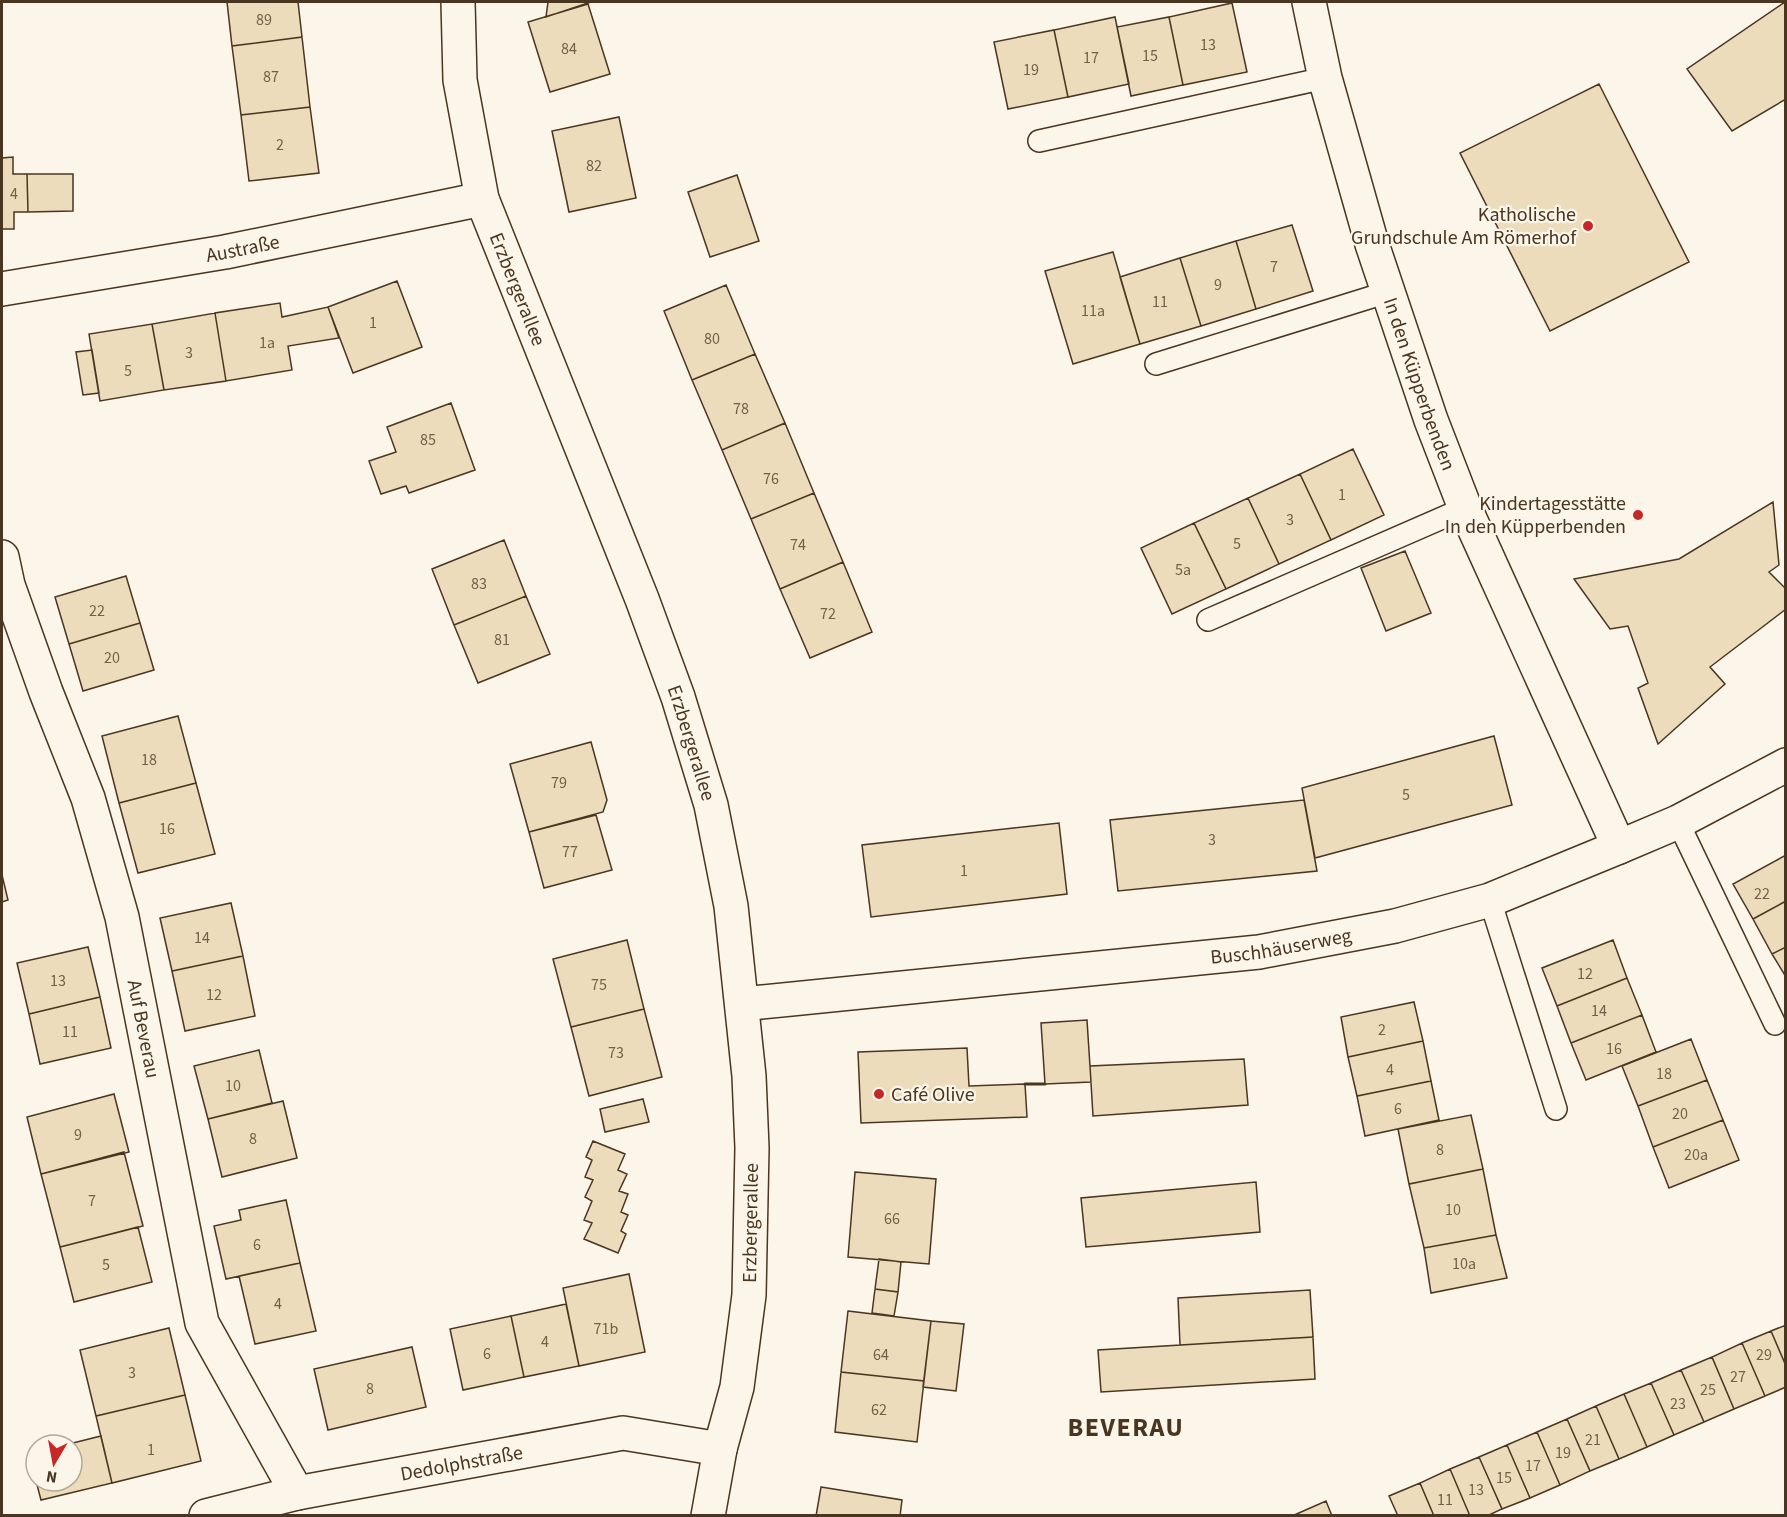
<svg xmlns="http://www.w3.org/2000/svg" width="1787" height="1517" font-family="'Source Sans 3',sans-serif">
	<style>
		.building { fill: #ecdcbc; stroke: #4a3520; stroke-width: 1.5 }
		.lines { fill: none; stroke-linecap: round; stroke-linejoin: round }
		.service-casing { stroke: #4a3520; stroke-width: 24 }
		.minor-casing { stroke: #4a3520; stroke-width: 36 }
		.tertiary-casing { stroke: #4a3520; stroke-width: 36 }
		.service { stroke: #fbf6e9; stroke-width: 21 }
		.minor { stroke: #fbf6e9; stroke-width: 33 }
		.tertiary { stroke: #fbf6e9; stroke-width: 33 }
		.wall { stroke: #4a3520; stroke-width: 3 }
		.poi-dot { fill: #c62828; stroke: #fbf6e9; stroke-width: 2 }
		.labels { text-anchor: middle; stroke-width: 4.5; stroke-linejoin: round; paint-order: stroke }
		.number-label { font-size: 16px; fill: #725f47 }
		.poi-label { font-size: 20px; fill: #4a3520; stroke: #fbf6e9; text-anchor: end }
		.street-label { font-size: 20px; fill: #4a3520; stroke: #fbf6e9 }
		.district-label { font-size: 26px; font-weight: bold; letter-spacing: 1.5px; fill: #4a3520; stroke: #fbf6e9 }
	</style>
	<rect width="100%" height="100%" fill="#fbf6e9"/>
	<!-- building -->
	<path class="building" d="M 227,2 L 298,2 L 302,37 L 232,46 Z
		M 548,2 L 591,2 L 546,17 Z
		M 1785,2 L 1786,99 L 1732,131 L 1687,69 Z
		M 1232,3 L 1247,72 L 1183,85 L 1169,17 Z
		M 588,4 L 610,74 L 550,92 L 528,22 Z
		M 1115,17 L 1129,84 L 1068,97 L 1054,30 Z
		M 1169,17 L 1183,85 L 1131,96 L 1117,27 Z
		M 1054,30 L 1068,97 L 1008,109 L 994,42 Z
		M 302,37 L 310,107 L 241,115 L 232,46 Z
		M 1599,84 L 1689,262 L 1550,331 L 1460,153 Z
		M 310,107 L 319,173 L 249,181 L 241,115 Z
		M 619,117 L 636,198 L 569,212 L 552,131 Z
		M 13,157 L 13,174 L 27,174 L 28,212 L 14,212 L 14,229 L 2,229 L 2,158 Z
		M 27,174 L 73,174 L 73,211 L 28,212 Z
		M 737,175 L 759,241 L 710,257 L 688,192 Z
		M 1292,225 L 1313,291 L 1256,309 L 1236,241 Z
		M 1236,241 L 1256,309 L 1201,326 L 1180,258 Z
		M 1113,252 L 1140,344 L 1073,364 L 1045,271 Z
		M 1180,258 L 1201,326 L 1140,344 L 1120,277 Z
		M 397,281 L 422,347 L 353,373 L 328,307 Z
		M 726,285 L 755,354 L 692,380 L 664,311 Z
		M 280,303 L 282,317 L 328,307 L 339,338 L 288,346 L 292,370 L 226,381 L 215,313 Z
		M 215,313 L 226,381 L 164,390 L 152,324 Z
		M 152,324 L 164,390 L 100,401 L 89,334 Z
		M 92,350 L 99,393 L 83,395 L 76,352 Z
		M 755,354 L 785,423 L 722,450 L 692,380 Z
		M 451,403 L 475,470 L 409,493 L 406,486 L 381,494 L 369,461 L 396,452 L 387,427 Z
		M 785,423 L 814,493 L 751,519 L 722,450 Z
		M 1353,449 L 1384,515 L 1331,540 L 1300,474 Z
		M 1300,474 L 1331,540 L 1279,564 L 1248,498 Z
		M 814,493 L 843,562 L 780,589 L 751,519 Z
		M 1248,498 L 1279,564 L 1226,589 L 1194,523 Z
		M 1773,502 L 1779,565 L 1769,572 L 1786,589 L 1786,609 L 1710,667 L 1725,684 L 1658,744 L 1638,688 L 1648,683 L 1628,626 L 1610,629 L 1574,579 L 1679,559 Z
		M 1194,523 L 1226,589 L 1172,614 L 1141,548 Z
		M 504,540 L 526,596 L 454,625 L 432,569 Z
		M 1405,551 L 1431,613 L 1386,631 L 1361,568 Z
		M 843,562 L 872,632 L 810,658 L 780,589 Z
		M 126,576 L 140,623 L 69,644 L 55,597 Z
		M 526,596 L 550,654 L 478,683 L 454,625 Z
		M 140,623 L 154,670 L 83,691 L 69,644 Z
		M 178,716 L 196,783 L 119,803 L 102,736 Z
		M 1494,736 L 1512,805 L 1315,858 L 1302,788 Z
		M 591,742 L 607,800 L 603,812 L 529,832 L 510,764 Z
		M 196,783 L 215,854 L 138,873 L 119,803 Z
		M 1304,800 L 1317,871 L 1118,891 L 1110,820 Z
		M 596,815 L 612,870 L 544,888 L 529,832 Z
		M 1059,823 L 1067,894 L 871,917 L 862,845 Z
		M 1786,855 L 1786,901 L 1753,919 L 1733,884 Z
		M 2,875 L 8,900 L 2,902 Z
		M 1786,901 L 1786,947 L 1772,954 L 1753,919 Z
		M 231,903 L 243,956 L 172,971 L 160,918 Z
		M 627,940 L 644,1009 L 571,1027 L 553,959 Z
		M 1613,940 L 1627,978 L 1557,1006 L 1542,968 Z
		M 88,947 L 100,997 L 29,1014 L 17,963 Z
		M 1786,947 L 1786,977 L 1772,954 Z
		M 243,956 L 255,1016 L 185,1031 L 172,971 Z
		M 1627,978 L 1642,1015 L 1571,1043 L 1557,1006 Z
		M 100,997 L 111,1048 L 40,1064 L 29,1014 Z
		M 1414,1002 L 1423,1041 L 1348,1057 L 1341,1017 Z
		M 644,1009 L 662,1077 L 589,1096 L 571,1027 Z
		M 1642,1015 L 1656,1052 L 1586,1080 L 1571,1043 Z
		M 1087,1020 L 1091,1082 L 1045,1084 L 1041,1023 Z
		M 1691,1039 L 1707,1080 L 1638,1106 L 1622,1066 Z
		M 1423,1041 L 1431,1081 L 1357,1096 L 1348,1057 Z
		M 967,1048 L 969,1086 L 1025,1084 L 1027,1117 L 861,1123 L 858,1052 Z
		M 259,1050 L 272,1103 L 208,1119 L 194,1066 Z
		M 1244,1059 L 1248,1105 L 1093,1116 L 1090,1066 Z
		M 1707,1080 L 1723,1120 L 1653,1147 L 1638,1106 Z
		M 1431,1081 L 1439,1120 L 1365,1136 L 1357,1096 Z
		M 114,1094 L 129,1152 L 41,1174 L 27,1117 Z
		M 643,1099 L 649,1122 L 605,1132 L 600,1109 Z
		M 283,1101 L 297,1158 L 222,1177 L 208,1119 Z
		M 1471,1115 L 1483,1169 L 1409,1184 L 1398,1129 Z
		M 1723,1120 L 1739,1160 L 1669,1188 L 1653,1147 Z
		M 593,1141 L 625,1154 L 618,1170 L 627,1174 L 619,1191 L 628,1194 L 621,1212 L 628,1215 L 621,1231 L 626,1234 L 618,1253 L 584,1239 L 592,1223 L 584,1220 L 592,1201 L 585,1197 L 593,1180 L 585,1177 L 592,1160 L 586,1157 Z
		M 124,1152 L 143,1226 L 60,1247 L 41,1174 Z
		M 1483,1169 L 1496,1235 L 1424,1248 L 1409,1184 Z
		M 855,1172 L 936,1179 L 929,1264 L 848,1257 Z
		M 1256,1182 L 1260,1232 L 1086,1247 L 1081,1198 Z
		M 286,1200 L 300,1263 L 226,1279 L 214,1226 L 241,1220 L 239,1210 Z
		M 138,1227 L 152,1282 L 74,1302 L 60,1247 Z
		M 1496,1235 L 1507,1278 L 1431,1293 L 1424,1248 Z
		M 879,1259 L 901,1262 L 898,1292 L 875,1289 Z
		M 300,1263 L 316,1331 L 255,1344 L 239,1276 Z
		M 629,1274 L 645,1352 L 579,1366 L 563,1288 Z
		M 875,1289 L 898,1292 L 894,1316 L 872,1313 Z
		M 1310,1290 L 1313,1337 L 1180,1345 L 1178,1298 Z
		M 566,1304 L 579,1366 L 524,1377 L 511,1316 Z
		M 848,1311 L 931,1321 L 924,1381 L 841,1372 Z
		M 511,1316 L 524,1377 L 463,1390 L 450,1329 Z
		M 931,1321 L 964,1324 L 956,1391 L 923,1387 Z
		M 1786,1325 L 1786,1366 L 1771,1331 Z
		M 169,1328 L 185,1395 L 96,1416 L 80,1350 Z
		M 1771,1331 L 1786,1366 L 1786,1387 L 1765,1396 L 1742,1343 Z
		M 1313,1337 L 1315,1379 L 1101,1392 L 1098,1350 Z
		M 1742,1343 L 1765,1396 L 1734,1409 L 1712,1357 Z
		M 412,1347 L 426,1407 L 328,1430 L 314,1369 Z
		M 1712,1357 L 1734,1409 L 1704,1422 L 1681,1370 Z
		M 1681,1370 L 1704,1422 L 1674,1435 L 1651,1383 Z
		M 841,1372 L 924,1381 L 917,1442 L 835,1432 Z
		M 1651,1383 L 1674,1435 L 1647,1447 L 1624,1394 Z
		M 1624,1394 L 1647,1447 L 1619,1459 L 1596,1406 Z
		M 185,1395 L 201,1461 L 112,1483 L 96,1416 Z
		M 1596,1406 L 1619,1459 L 1590,1471 L 1567,1419 Z
		M 1567,1419 L 1590,1471 L 1560,1485 L 1537,1432 Z
		M 1537,1432 L 1560,1485 L 1530,1498 L 1507,1445 Z
		M 101,1436 L 112,1483 L 41,1500 L 36,1481 L 72,1481 L 72,1445 L 65,1445 Z
		M 1507,1445 L 1530,1498 L 1502,1509 L 1479,1457 Z
		M 36,1452 L 36,1480 L 29,1454 Z
		M 1479,1457 L 1502,1509 L 1487,1516 L 1470,1516 L 1450,1469 Z
		M 1450,1469 L 1470,1516 L 1434,1516 L 1420,1483 Z
		M 1420,1483 L 1434,1516 L 1398,1516 L 1389,1496 Z
		M 821,1487 L 902,1500 L 900,1516 L 816,1516 Z
		M 1326,1501 L 1332,1516 L 1292,1516 Z"/>
	<g class="lines">
		<defs>
			<path id="service" d="M 1039,141 L 1325,78
				M 1156,364 L 1388,292
				M 1208,620 L 1465,508
				M 1678,822 L 1775,1024
				M 1490,900 L 1556,1109"/>
			<g id="minor">
				<path id="s1" d="M 1309,2 L 1325,78 L 1372,244 L 1431,420 L 1465,508 L 1619,847"/>
				<path id="s2" d="M 2,289 L 225,252 L 482,199"/>
				<path id="s3" d="M 2,557 L 8,585 L 46,692 L 88,798 L 122,917 L 202,1323 L 297,1493"/>
				<path id="s4" d="M 742,1004 L 1259,952 L 1395,926 L 1490,900 L 1619,847 L 1678,822 L 1786,765"/>
				<path id="s5" d="M 206,1516 L 297,1493 L 623,1433 L 720,1449"/>
			</g>
			<g id="tertiary">
				<path id="s6" d="M 458,2 L 460,80 L 482,199 L 642,599 L 678,697 L 711,805 L 731,906 L 749,1076 L 752,1148 L 749,1295 L 737,1387 L 720,1449 L 708,1516"/>
			</g>
		</defs>
		<!-- service casing -->
		<use href="#service" class="service-casing"/>
		<!-- minor casing -->
		<use href="#minor" class="minor-casing"/>
		<!-- tertiary casing -->
		<use href="#tertiary" class="tertiary-casing"/>
		<!-- service -->
		<use href="#service" class="service"/>
		<!-- minor -->
		<use href="#minor" class="minor"/>
		<!-- tertiary -->
		<use href="#tertiary" class="tertiary"/>
		<!-- wall -->
		<path class="wall" d="M 1025,1084 L 1045,1084"/>
	</g>
	<!-- markers -->
	<g class="poi-dot">
		<circle cx="1588" cy="226" r="6"/>
		<circle cx="1638" cy="515" r="6"/>
		<circle cx="879" cy="1094" r="6"/>
	</g>
	<g class="labels">
		<!-- number labels -->
		<g class="number-label">
			<text x="264" y="25">89</text>
			<text x="1208" y="50">13</text>
			<text x="569" y="54">84</text>
			<text x="1150" y="61">15</text>
			<text x="1091" y="63">17</text>
			<text x="1031" y="75">19</text>
			<text x="271" y="82">87</text>
			<text x="280" y="150">2</text>
			<text x="594" y="171">82</text>
			<text x="14" y="199">4</text>
			<text x="1274" y="272">7</text>
			<text x="1218" y="290">9</text>
			<text x="1160" y="307">11</text>
			<text x="1093" y="316">11a</text>
			<text x="373" y="328">1</text>
			<text x="712" y="344">80</text>
			<text x="267" y="348">1a</text>
			<text x="189" y="358">3</text>
			<text x="128" y="376">5</text>
			<text x="741" y="414">78</text>
			<text x="428" y="445">85</text>
			<text x="771" y="484">76</text>
			<text x="1342" y="500">1</text>
			<text x="1290" y="525">3</text>
			<text x="1237" y="549">5</text>
			<text x="798" y="550">74</text>
			<text x="1183" y="575">5a</text>
			<text x="479" y="589">83</text>
			<text x="97" y="616">22</text>
			<text x="828" y="619">72</text>
			<text x="502" y="645">81</text>
			<text x="112" y="663">20</text>
			<text x="149" y="765">18</text>
			<text x="559" y="788">79</text>
			<text x="1406" y="800">5</text>
			<text x="167" y="834">16</text>
			<text x="1212" y="845">3</text>
			<text x="570" y="857">77</text>
			<text x="964" y="876">1</text>
			<text x="1762" y="899">22</text>
			<text x="202" y="943">14</text>
			<text x="1585" y="979">12</text>
			<text x="58" y="986">13</text>
			<text x="599" y="990">75</text>
			<text x="214" y="1000">12</text>
			<text x="1599" y="1016">14</text>
			<text x="1382" y="1035">2</text>
			<text x="70" y="1037">11</text>
			<text x="1614" y="1054">16</text>
			<text x="616" y="1058">73</text>
			<text x="1390" y="1075">4</text>
			<text x="1664" y="1079">18</text>
			<text x="233" y="1091">10</text>
			<text x="1398" y="1114">6</text>
			<text x="1680" y="1119">20</text>
			<text x="78" y="1140">9</text>
			<text x="253" y="1144">8</text>
			<text x="1440" y="1155">8</text>
			<text x="1696" y="1160">20a</text>
			<text x="92" y="1206">7</text>
			<text x="1453" y="1215">10</text>
			<text x="892" y="1224">66</text>
			<text x="257" y="1250">6</text>
			<text x="1464" y="1269">10a</text>
			<text x="106" y="1270">5</text>
			<text x="278" y="1309">4</text>
			<text x="606" y="1334">71b</text>
			<text x="545" y="1347">4</text>
			<text x="487" y="1359">6</text>
			<text x="881" y="1360">64</text>
			<text x="1764" y="1360">29</text>
			<text x="132" y="1378">3</text>
			<text x="1738" y="1382">27</text>
			<text x="370" y="1394">8</text>
			<text x="1708" y="1395">25</text>
			<text x="1678" y="1409">23</text>
			<text x="879" y="1415">62</text>
			<text x="1593" y="1445">21</text>
			<text x="151" y="1455">1</text>
			<text x="1563" y="1458">19</text>
			<text x="1533" y="1471">17</text>
			<text x="1504" y="1483">15</text>
			<text x="1476" y="1495">13</text>
			<text x="1445" y="1505">11</text>
		</g>
		<!-- poi labels -->
		<g class="poi-label">
			<text x="1576" y="221">Katholische<tspan x="1576" dy="23">Grundschule Am Römerhof</tspan></text>
			<text x="1626" y="510">Kindertagesstätte<tspan x="1626" dy="23">In den Küpperbenden</tspan></text>
			<text x="891" y="1101" text-anchor="start">Café Olive</text>
		</g>
		<!-- street labels -->
		<g class="street-label">
			<text dy="7" stroke="none"><textPath href="#s2" startOffset="244">Austraße</textPath></text>
			<text dy="7" stroke="none"><textPath href="#s6" startOffset="296">Erzbergerallee</textPath></text>
			<text dy="7" stroke="none"><textPath href="#s1" startOffset="398">In den Küpperbenden</textPath></text>
			<text dy="7" stroke="none"><textPath href="#s6" startOffset="782">Erzbergerallee</textPath></text>
			<text dy="7" stroke="none"><textPath href="#s4" startOffset="542">Buschhäuserweg</textPath></text>
			<text dy="7" stroke="none"><textPath href="#s3" startOffset="494">Auf Beverau</textPath></text>
			<text transform="translate(750 1223) rotate(-89)" y="7">Erzbergerallee</text>
			<text dy="7" stroke="none"><textPath href="#s5" startOffset="261">Dedolphstraße</textPath></text>
		</g>
		<!-- district labels -->
		<g class="district-label">
			<text x="1126" y="1436">BEVERAU</text>
		</g>
	</g>
	<!-- border -->
	<rect width="1787" height="1517" fill="none" stroke="#4a3520" stroke-width="6"/>
	<!-- north arrow -->
	<g transform="translate(54 1463) rotate(190)"><circle r="28" fill="#fbf6e9" stroke="#b4a999" stroke-width="1.5"/>
	<path d="M0-4.5L10 22L0 15L-10 22Z" fill="#c62828"/>
	<text y="-9" font-size="16" font-weight="bold" text-anchor="middle" fill="#4a3520">N</text>
	</g>
</svg>
